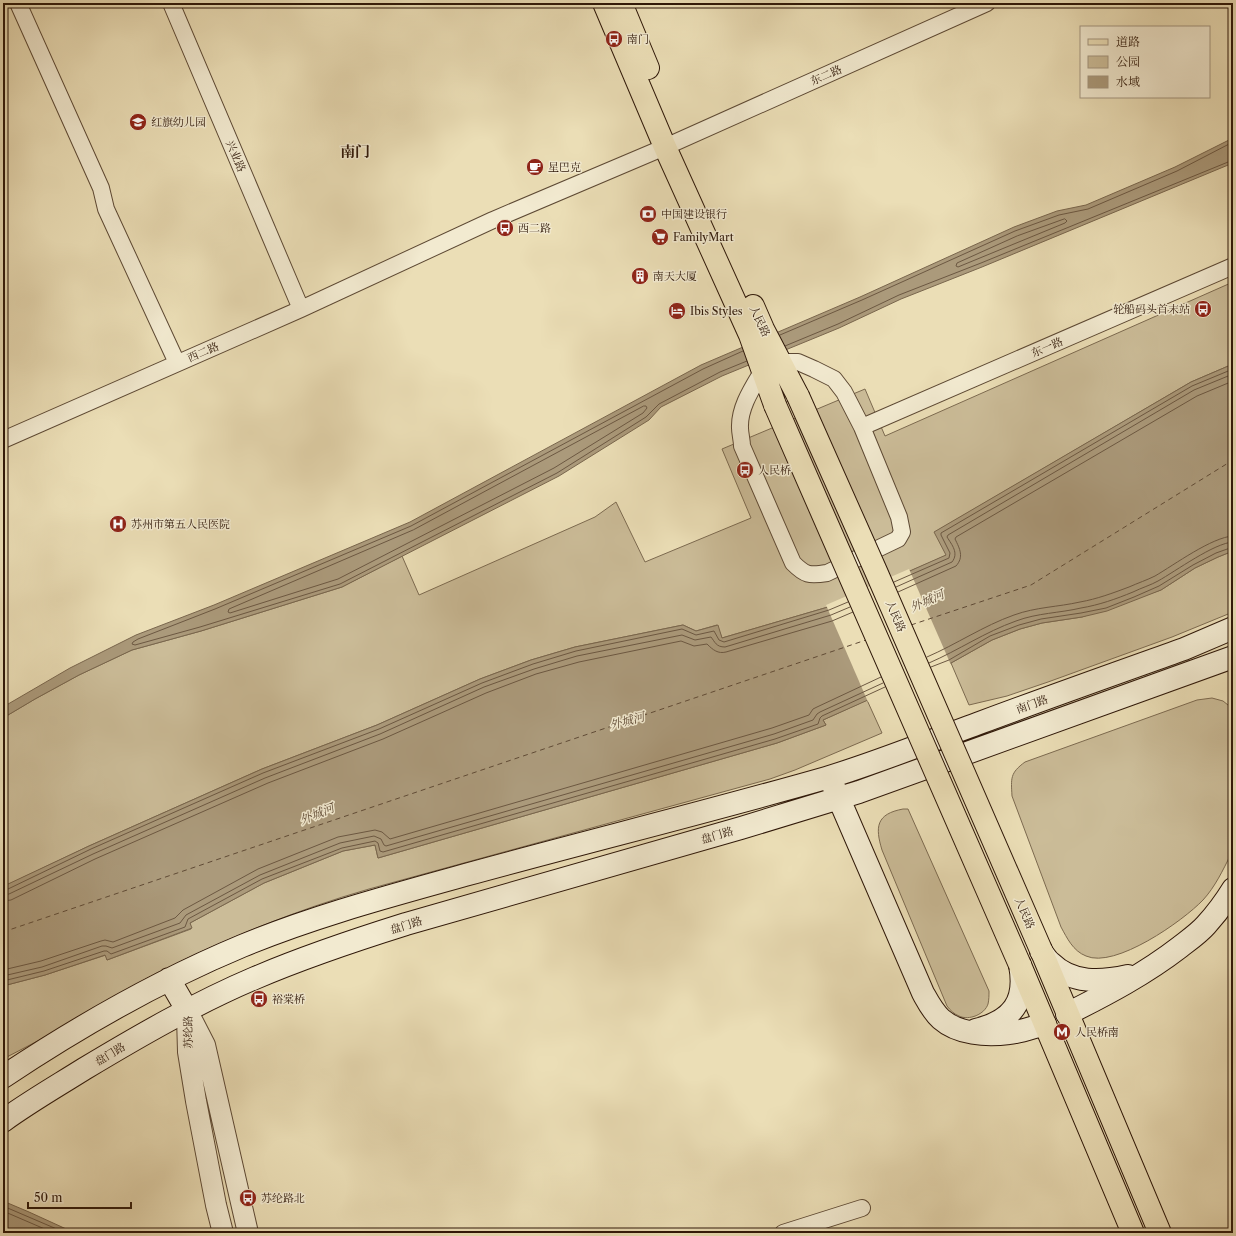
<svg xmlns="http://www.w3.org/2000/svg" width="1236" height="1236" font-family="'Libre Caslon Text','Noto Serif SC',serif">
	<style>
		.green { fill: #cbbc98; stroke: #7c6a50 }
		.water { fill: #ab9a7b; stroke: #79664d }
		.pier { fill: #ebdeb6 }
		.lines { fill: none; stroke-linecap: round; stroke-linejoin: round }
		.shore { stroke: #6c5842; stroke-width: 1 }
		.ferry { stroke: #604b36; stroke-width: 1; stroke-dasharray: 5 4; stroke-linecap: butt }
		.minor-casing { stroke: #5d4934; stroke-width: 18 }
		.tertiary-casing { stroke: #5d4934; stroke-width: 22 }
		.secondary-casing { stroke: #2e1708; stroke-width: 24 }
		.primary-casing { stroke: #2e1708; stroke-width: 24 }
		.minor { stroke: #f2ead0; stroke-width: 16 }
		.tertiary { stroke: #f2ead0; stroke-width: 20 }
		.secondary { stroke: #f2ead0; stroke-width: 22 }
		.primary { stroke: #ebdeb6; stroke-width: 22 }
		.primary-bridge-casing { stroke: #2e1708; stroke-width: 24; stroke-linecap: butt }
		.primary-bridge { stroke: #ebdeb6; stroke-width: 22 }
		.labels { text-anchor: middle; stroke-width: 3; stroke-linejoin: round; paint-order: stroke }
		.poi-label { font-size: 11px; fill: #2e1708; stroke: #f2ead0; text-anchor: start }
		.street-label { font-size: 11px; fill: #2e1708; stroke: #f2ead0 }
		.water-label { font-size: 12px; font-style: italic; fill: #604b36; stroke: #f2ead0 }
		.district-label { font-size: 15px; font-weight: bold; fill: #2e1708; stroke: #f2ead0 }
	</style>
	<rect width="100%" height="100%" fill="#ebdeb6"/>
	<filter id="stains"><feTurbulence type="fractalNoise" baseFrequency=".005" numOctaves="4"/><feColorMatrix values="0 0 0 0 .2 0 0 0 0 .09 0 0 0 0 .02 0 0 0 .5 -.17"/></filter>
	<radialGradient id="worn" r=".72"><stop offset=".6" stop-color="#630" stop-opacity="0"/><stop offset="1" stop-color="#630" stop-opacity=".3"/></radialGradient>
	<!-- green -->
	<path class="green" d="M 1233,282 L 1233,364 L 1191,382 L 935,532 L 947,555 L 828,607 L 722,638 L 717,625 L 696,631 L 683,625 L 575,647 L 531,660 L 480,679 L 377,725 L 262,769 L 89,846 L 3,887 L 3,718 L 35,699 L 79,675 L 132,650 L 201,631 L 342,587 L 402,556 L 419,595 L 595,517 L 616,502 L 645,562 L 751,518 L 722,449 L 865,389 L 885,436 Z
		M 1233,551 L 1233,612 L 1172,637 L 1048,682 L 1007,696 L 969,705 L 951,663 L 992,640 L 1020,629 L 1042,623 L 1082,617 L 1161,590 L 1195,568 L 1218,557 Z
		M 1212,698 L 1223,701 L 1233,709 L 1233,849 L 1231,854 C 1223,870 1215,887 1203,900 C 1183,921 1115,969 1086,956 C 1073,951 1067,938 1061,927 L 1012,796 C 1011,778 1010,773 1025,762 L 1197,700 Z
		M 867,700 L 882,733 L 795,770 L 770,779 L 369,889 C 296,910 225,939 157,973 C 126,989 97,1007 67,1025 C 46,1037 24,1048 3,1059 L 3,986 L 45,975 L 106,955 L 107,960 L 191,929 L 190,923 L 264,883 L 343,851 L 375,845 L 378,858 L 777,743 L 826,725 L 823,720 Z
		M 903,809 L 908,809 L 989,991 C 989,995 989,1000 988,1004 C 985,1014 969,1021 959,1016 C 954,1014 950,1010 947,1006 L 882,850 C 875,827 876,814 903,809 Z"/>
	<!-- water -->
	<path class="water" d="M 1233,138 L 1233,163 L 982,267 L 901,299 L 839,328 L 722,376 L 661,407 L 649,420 L 559,476 L 342,587 L 201,631 L 132,650 L 79,675 L 35,699 L 3,718 L 3,707 L 70,668 L 136,635 L 214,605 L 410,522 L 701,365 L 860,297 L 1014,227 L 1057,211 L 1086,205 L 1175,167 Z
		M 1233,364 L 1233,551 L 1218,557 L 1195,568 L 1161,590 L 1107,611 L 1082,617 L 1042,623 L 1020,629 L 992,640 L 951,663 L 823,720 L 826,725 L 777,743 L 378,858 L 375,845 L 343,851 L 264,883 L 190,923 L 192,928 L 107,960 L 105,955 L 45,975 L 3,986 L 3,887 L 6,885 L 89,846 L 262,769 L 377,725 L 480,679 L 531,660 L 575,647 L 683,625 L 696,631 L 718,625 L 722,638 L 828,607 L 946,555 L 934,532 L 1191,382 Z
		M 3,1201 L 29,1212 L 75,1233 L 3,1233 Z"/>
	<!-- pier -->
	<path class="pier" d="M 909,569 L 951,665 L 868,702 L 826,605 Z"/>
	<g class="lines">
		<!-- shore -->
		<path class="shore" d="M 1065,219 L 1067,221 L 1065,223 L 958,267 L 956,266 L 957,263 L 1017,236 Z
			M 780,335 L 862,300 L 1015,231 L 1059,215 L 1088,209 L 1177,171 L 1233,142
			M 785,346 L 838,324 L 899,295 L 981,263 L 1233,160
			M 743,351 L 703,369 L 411,526 L 215,609 L 138,639 L 133,642 L 132,644 L 135,645 L 200,627 L 340,584 L 557,473 L 646,417 L 659,404 L 720,372 L 747,361
			M 644,406 L 646,406 L 647,408 L 643,413 L 554,468 L 338,579 L 230,613 L 228,612 L 229,609 L 413,530 Z
			M 894,582 L 949,558 L 950,553 L 941,535 L 941,533 L 1192,386 L 1233,369
			M 896,587 L 952,562 C 959,553 952,545 947,537 L 948,535 L 1194,390 L 1233,374
			M 898,592 L 956,566 C 964,557 960,549 955,539 L 956,537 L 1197,396 L 1233,381
			M 927,657 C 957,644 983,626 1014,615 C 1036,607 1058,607 1080,602 C 1097,599 1113,593 1129,587 C 1138,583 1147,580 1155,576 C 1174,565 1212,537 1233,536
			M 929,663 C 959,650 985,632 1016,621 C 1037,613 1060,613 1081,608 C 1099,605 1116,599 1133,592 C 1141,588 1151,585 1158,581 C 1176,571 1214,543 1233,542
			M 931,667 L 949,660 L 990,636 L 1019,625 L 1041,619 L 1081,613 L 1106,608 L 1134,597 L 1159,586 L 1193,565 L 1216,553 L 1233,547
			M 3,890 L 6,890 L 91,849 L 263,773 L 379,729 L 482,683 L 533,664 L 576,651 L 682,629 L 696,635 L 714,631 L 719,640 L 724,642 L 829,610 L 848,602
			M 3,895 L 9,894 L 93,854 L 265,778 L 380,734 L 484,687 L 534,669 L 577,656 L 682,635 L 695,640 L 711,637 C 715,642 716,647 725,647 L 831,615 L 850,607
			M 3,901 L 11,900 L 95,859 L 268,783 L 383,739 L 486,693 L 536,674 L 579,662 L 681,641 L 694,646 L 707,644 C 713,650 718,654 726,652 L 832,621 L 853,612
			M 3,970 L 41,961 L 101,941 L 105,940 L 113,942 L 175,918 L 183,910 L 258,869 L 338,837 L 375,830 L 382,832 L 390,839 L 772,728 L 809,715 L 813,709 L 817,707 L 881,677
			M 3,976 L 42,967 L 102,946 L 106,946 L 112,948 L 180,923 L 186,915 L 260,875 L 340,843 L 374,836 L 381,839 L 384,845 L 386,846 L 774,734 L 813,720 L 817,714 L 820,712 L 883,683
			M 3,981 L 44,971 L 104,951 L 107,951 L 111,954 L 185,927 L 188,919 L 262,879 L 342,848 L 375,841 L 378,843 L 380,851 L 383,852 L 775,739 L 818,724 L 820,718 L 822,716 L 885,687
			M 3,1206 L 66,1233
			M 3,1211 L 54,1233"/>
		<!-- ferry -->
		<path class="ferry" d="M 911,625 L 1031,585 L 1233,460
			M 3,932 L 866,640"/>
		<defs>
			<path id="minor" d="M 18,3 L 101,188 L 106,209 L 177,363
				M 171,3 L 301,309
				M 763,370 C 753,387 739,407 740,428 C 740,434 742,440 742,446 L 793,563 C 805,575 809,576 827,573 L 898,539 L 902,532 L 899,517 L 862,427 L 844,392 L 834,379 L 814,369 L 798,362 L 780,362
				M 862,427 L 1233,266
				M 3,440 L 301,309 L 493,220 L 665,147 L 987,3
				M 783,1233 L 862,1208"/>
			<path id="tertiary" d="M 187,1010 L 205,1045 L 248,1233
				M 187,1016 L 188,1052 L 196,1101 L 216,1205 L 223,1233"/>
			<path id="secondary" d="M 833,785 L 923,993 C 928,1002 933,1012 941,1019 C 958,1034 986,1036 1009,1033 C 1021,1032 1033,1027 1045,1024
				M 1041,951 C 1044,955 1047,960 1051,963 C 1072,984 1101,982 1128,976
				M 169,979 L 187,1010
				M 1067,1014 C 1107,994 1145,974 1180,947 C 1189,940 1199,933 1206,925 C 1216,914 1225,902 1233,889
				M 976,1030 C 1012,1021 1027,1002 1020,965
				M 3,1077 C 78,1027 158,981 242,946 C 314,916 390,896 465,875 C 585,842 707,812 826,778 C 879,762 930,741 982,722 C 1049,697 1117,673 1184,649 L 1233,628
				M 3,1121 C 29,1102 57,1086 84,1069 C 139,1036 196,1003 255,978 C 304,957 355,940 406,924 L 741,828 L 859,792 L 1233,657"/>
			<path id="primary" d="M 604,3 L 665,147 L 750,335 L 775,405
				M 621,3 L 648,68
				M 753,306 L 763,329 L 798,396
				M 1041,950 L 1160,1233
				M 1020,965 L 1133,1233"/>
		</defs>
		<!-- minor casing -->
		<use href="#minor" class="minor-casing"/>
		<!-- tertiary casing -->
		<use href="#tertiary" class="tertiary-casing"/>
		<!-- secondary casing -->
		<use href="#secondary" class="secondary-casing"/>
		<!-- primary casing -->
		<use href="#primary" class="primary-casing"/>
		<!-- minor -->
		<use href="#minor" class="minor"/>
		<!-- tertiary -->
		<use href="#tertiary" class="tertiary"/>
		<!-- secondary -->
		<use href="#secondary" class="secondary"/>
		<!-- primary -->
		<use href="#primary" class="primary"/>
		<defs>
			<path id="primary-bridge" d="M 798,396 L 875,569 L 1041,950
				M 775,405 L 1020,965"/>
		</defs>
		<!-- primary-bridge casing -->
		<use href="#primary-bridge" class="primary-bridge-casing"/>
		<!-- primary-bridge -->
		<use href="#primary-bridge" class="primary-bridge"/>
	</g>
	<!-- icons -->
	<defs>
		<symbol id="bus-disc" viewBox="-11 -11 22 22"><circle r="9.5" fill="#8f2418" stroke="#f2ead0"/><path d="M-5-6H5V4H4V6H2V4H-2V6H-4V4H-5ZM-3.5-4V0h7V-4ZM-3.5 1.2v1.5H-2V1.2ZM2 1.2v1.5H3.5V1.2Z" fill="#fff"/></symbol>
		<symbol id="school-disc" viewBox="-11 -11 22 22"><circle r="9.5" fill="#8f2418" stroke="#f2ead0"/><path d="M0-5L7-2L0 1L-7-2ZM-4 1L0 2.5L4 1V4Q0 6-4 4Z" fill="#fff"/></symbol>
		<symbol id="cafe-disc" viewBox="-11 -11 22 22"><circle r="9.5" fill="#8f2418" stroke="#f2ead0"/><path d="M-5.5-4.5H6V0H3Q3 3.5 0 3.5H-2.5Q-5.5 3.5-5.5 0ZM3-3.2v2h1.7v-2ZM-6 4.5H4V6H-6Z" fill="#fff"/></symbol>
		<symbol id="bank-disc" viewBox="-11 -11 22 22"><circle r="9.5" fill="#8f2418" stroke="#f2ead0"/><path d="M-6-4H6V4H-6ZM0-2.3a2.3 2.3 0 1 0 0 4.6a2.3 2.3 0 1 0 0-4.6Z" fill="#fff"/></symbol>
		<symbol id="supermarket-disc" viewBox="-11 -11 22 22"><circle r="9.5" fill="#8f2418" stroke="#f2ead0"/><path d="M-6-5.5h2.5l.6 2H6L4.5 2H-2.5L-4.4-4H-6ZM-1.5 3.2a1.3 1.3 0 1 0 .1 0ZM3 3.2a1.3 1.3 0 1 0 .1 0Z" fill="#fff"/></symbol>
		<symbol id="building-disc" viewBox="-11 -11 22 22"><circle r="9.5" fill="#8f2418" stroke="#f2ead0"/><path d="M-4-6H4V6H1V3H-1V6H-4ZM-2.5-4.3h1.7v1.8h-1.7ZM.8-4.3h1.7v1.8H.8ZM-2.5-1h1.7V.8h-1.7ZM.8-1h1.7V.8H.8Z" fill="#fff"/></symbol>
		<symbol id="hotel-disc" viewBox="-11 -11 22 22"><circle r="9.5" fill="#8f2418" stroke="#f2ead0"/><path d="M-6-4.5h1.5V1H6V5H4.5V3h-9V5H-6ZM-4 0a1.8 1.8 0 1 1 3.6 0ZM.5 0V-2.5h3Q6-2.5 6 0Z" fill="#fff"/></symbol>
		<symbol id="hospital-disc" viewBox="-11 -11 22 22"><circle r="9.5" fill="#8f2418" stroke="#f2ead0"/><path d="M-5-5h3v3.5h4V-5h3V5h-3V1.5h-4V5h-3Z" fill="#fff"/></symbol>
		<symbol id="metro-disc" viewBox="-11 -11 22 22"><circle r="9.5" fill="#8f2418" stroke="#f2ead0"/><path d="M-5.5 5V-5H-3L0 0L3-5H5.5V5H3V-.5L0 4L-3-.5V5Z" fill="#fff"/></symbol>
	</defs>
	<g fill-rule="evenodd">
		<use href="#bus-disc" x="604" y="29" width="20" height="20"/>
		<use href="#school-disc" x="128" y="112" width="20" height="20"/>
		<use href="#cafe-disc" x="525" y="157" width="20" height="20"/>
		<use href="#bank-disc" x="638" y="204" width="20" height="20"/>
		<use href="#bus-disc" x="495" y="218" width="20" height="20"/>
		<use href="#supermarket-disc" x="650" y="227" width="20" height="20"/>
		<use href="#building-disc" x="630" y="266" width="20" height="20"/>
		<use href="#bus-disc" x="1193" y="299" width="20" height="20"/>
		<use href="#hotel-disc" x="667" y="301" width="20" height="20"/>
		<use href="#bus-disc" x="735" y="460" width="20" height="20"/>
		<use href="#hospital-disc" x="108" y="514" width="20" height="20"/>
		<use href="#bus-disc" x="249" y="989" width="20" height="20"/>
		<use href="#metro-disc" x="1052" y="1022" width="20" height="20"/>
		<use href="#bus-disc" x="238" y="1188" width="20" height="20"/>
	</g>
	<g class="labels">
		<!-- poi labels -->
		<g class="poi-label">
			<text x="627" y="43">南门</text>
			<text x="151" y="126">红旗幼儿园</text>
			<text x="548" y="171">星巴克</text>
			<text x="661" y="218">中国建设银行</text>
			<text x="518" y="232">西二路</text>
			<text x="673" y="241">FamilyMart</text>
			<text x="653" y="280">南天大厦</text>
			<text x="1190" y="313" text-anchor="end">轮船码头首末站</text>
			<text x="690" y="315">Ibis Styles</text>
			<text x="758" y="474">人民桥</text>
			<text x="131" y="528">苏州市第五人民医院</text>
			<text x="272" y="1003">裕棠桥</text>
			<text x="1075" y="1036">人民桥南</text>
			<text x="261" y="1202">苏纶路北</text>
		</g>
		<!-- street labels -->
		<g class="street-label">
			<text transform="translate(826 75) rotate(-24)" y="4">东二路</text>
			<text transform="translate(236 156) rotate(67)" y="4">兴业路</text>
			<text transform="translate(760 321) rotate(65)" y="4">人民路</text>
			<text transform="translate(1047 347) rotate(-23)" y="4">东一路</text>
			<text transform="translate(203 352) rotate(-24)" y="4">西二路</text>
			<text transform="translate(896 616) rotate(67)" y="4">人民路</text>
			<text transform="translate(1032 704) rotate(-20)" y="4">南门路</text>
			<text transform="translate(717 835) rotate(-16)" y="4">盘门路</text>
			<text transform="translate(1025 913) rotate(67)" y="4">人民路</text>
			<text transform="translate(406 925) rotate(-17)" y="4">盘门路</text>
			<text transform="translate(188 1032) rotate(-91)" y="4">苏纶路</text>
			<text transform="translate(110 1054) rotate(-31)" y="4">盘门路</text>
		</g>
		<!-- water labels -->
		<g class="water-label">
			<text transform="translate(927 601) rotate(-24)" y="4">外城河</text>
			<text transform="translate(627 721) rotate(-15)" y="4">外城河</text>
			<text transform="translate(317 814) rotate(-22)" y="4">外城河</text>
		</g>
		<!-- district labels -->
		<g class="district-label">
			<text x="355" y="157">南门</text>
		</g>
	</g>
	<!-- margin -->
	<rect width="1236" height="1236" fill="none" stroke="#ebdeb6" stroke-width="16"/>
	<rect x="4" y="4" width="1228" height="1228" fill="none" stroke="#2e1708" stroke-width="2"/>
	<rect x="8" y="8" width="1220" height="1220" fill="none" stroke="#2e1708"/>
	<!-- legend -->
	<rect x="1080" y="26" width="130" height="72" fill="#f2ead0" stroke="#a49680"/>
	<rect x="1088" y="39" width="20" height="6" fill="#ebdeb6" stroke="#a49680"/>
	<text x="1116" y="46" font-size="12" fill="#2e1708">道路</text>
	<rect x="1088" y="56" width="20" height="12" fill="#cbbc98" stroke="#a49680"/>
	<text x="1116" y="66" font-size="12" fill="#2e1708">公园</text>
	<rect x="1088" y="76" width="20" height="12" fill="#ab9a7b" stroke="#a49680"/>
	<text x="1116" y="86" font-size="12" fill="#2e1708">水域</text>
	<!-- scale -->
	<path d="M28 1202v6h103v-6" fill="none" stroke="#2e1708" stroke-width="2"/>
	<text x="34" y="1202" font-size="12" fill="#2e1708" stroke="#f2ead0" stroke-width="3" paint-order="stroke">50 m</text>
	<rect width="100%" height="100%" filter="url(#stains)"/>
	<rect width="100%" height="100%" fill="url(#worn)"/>
</svg>
